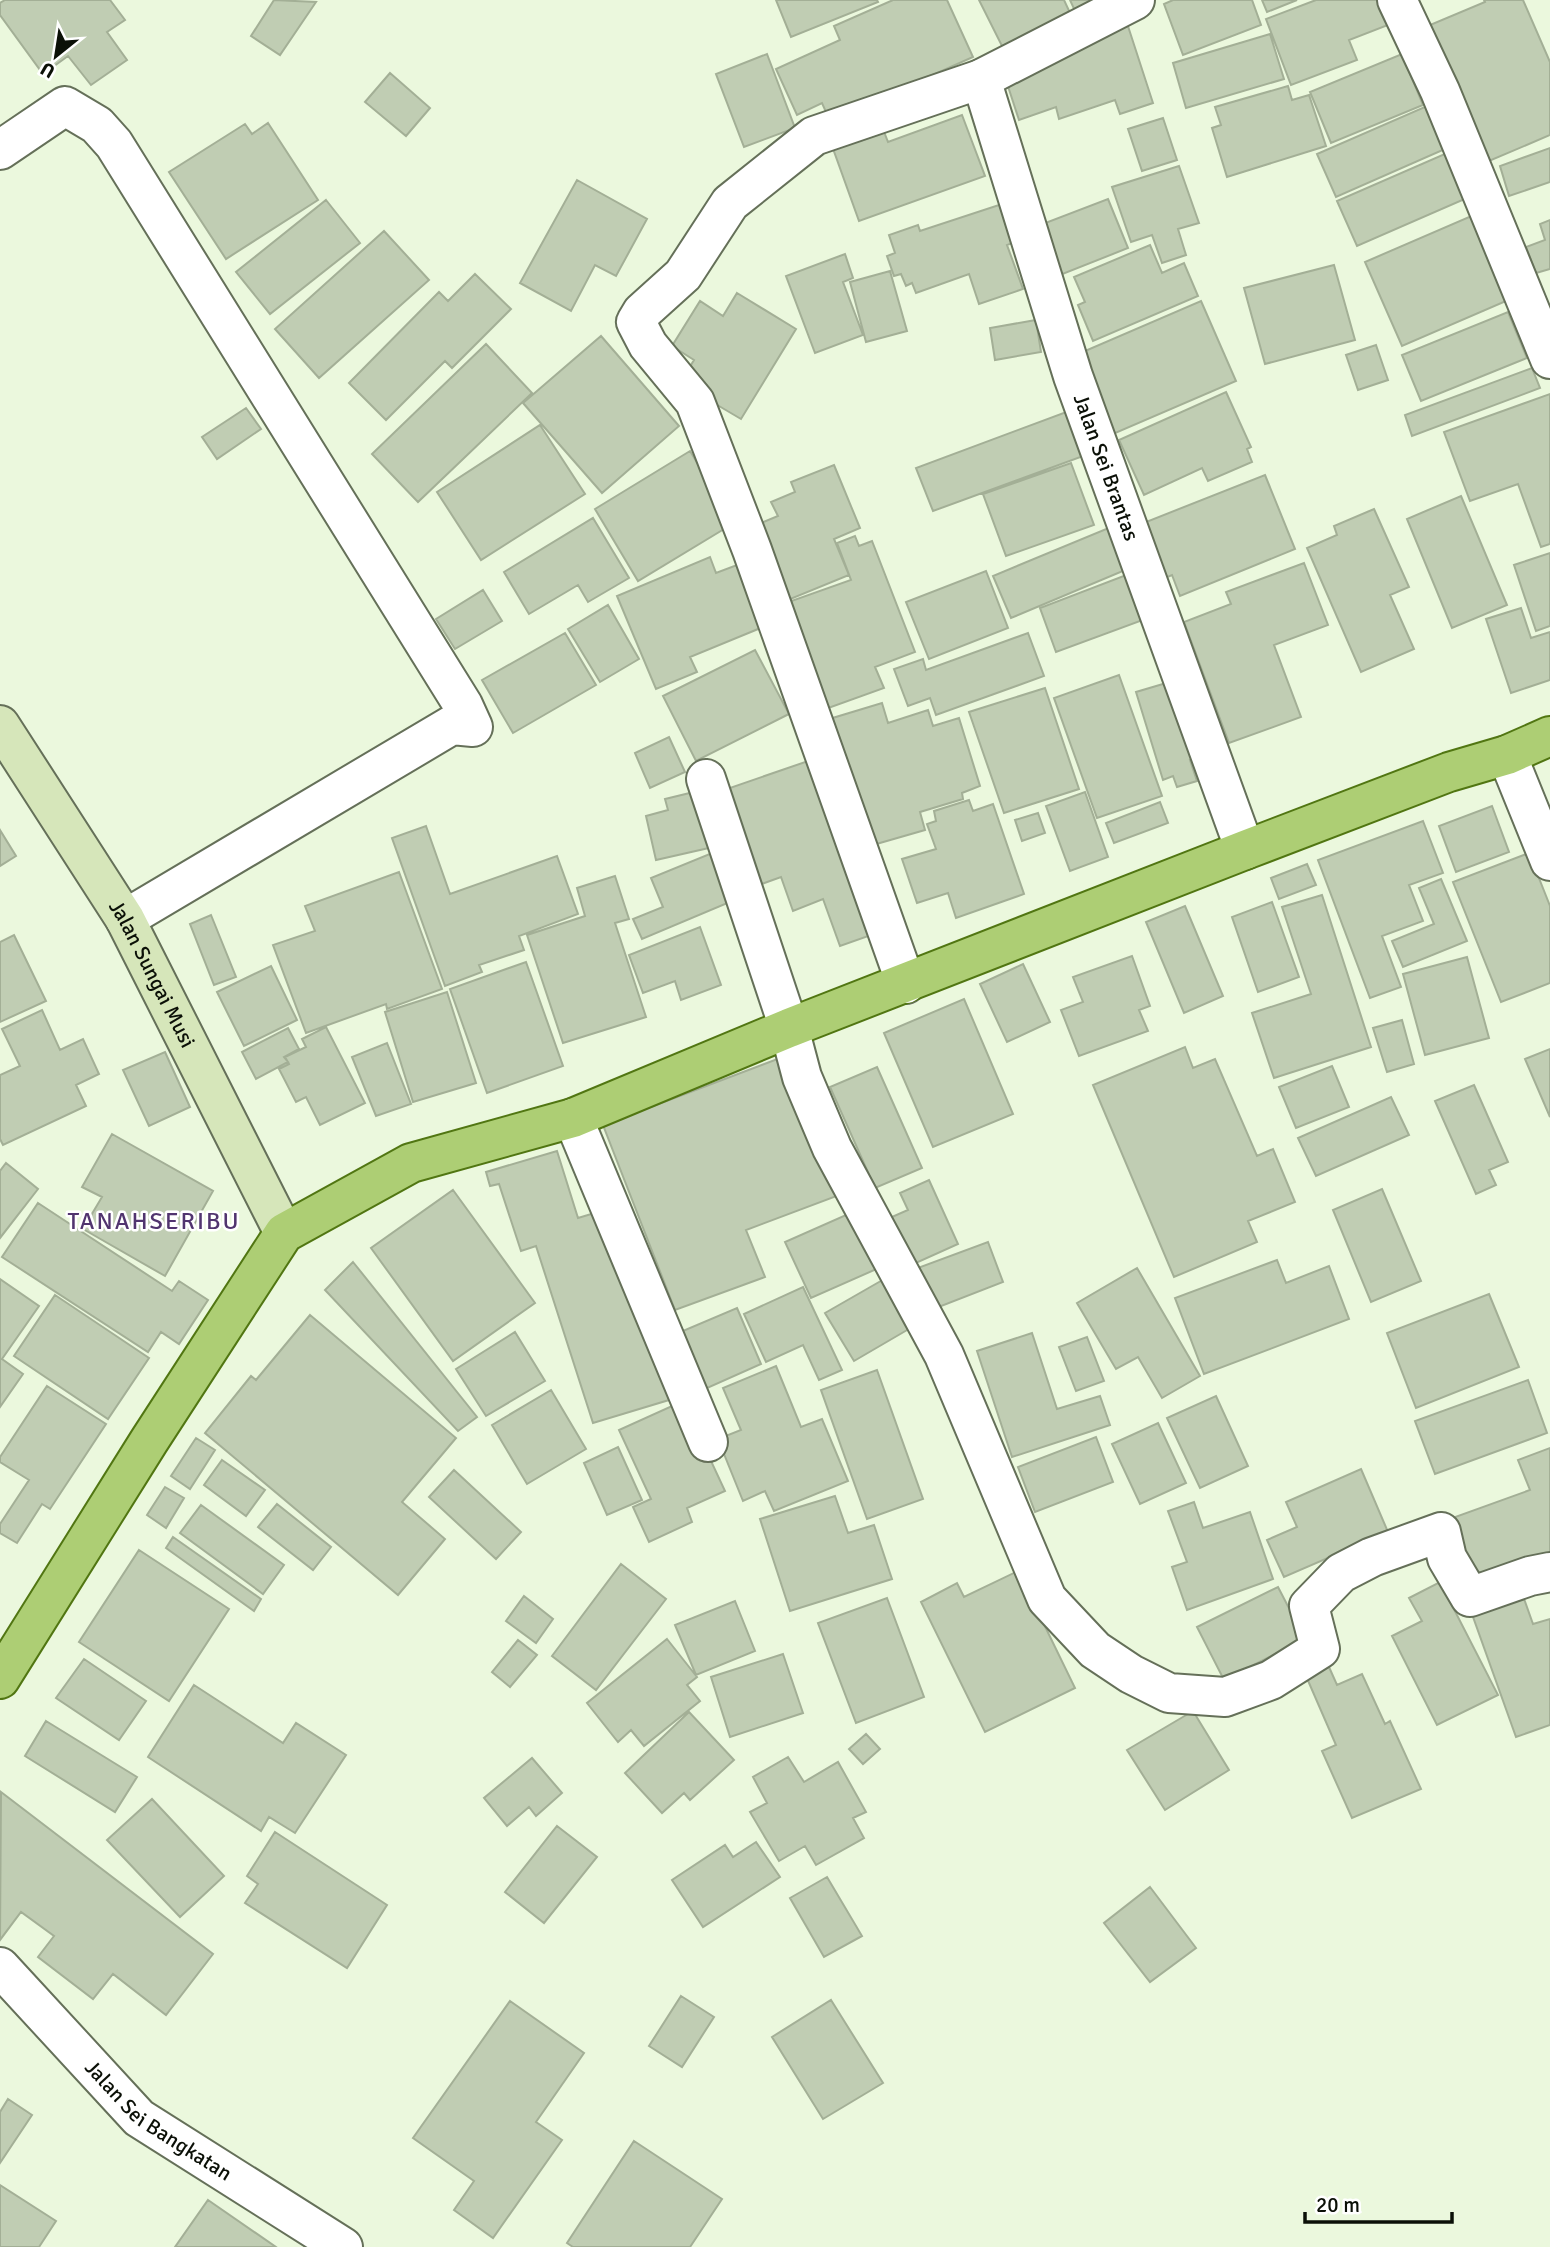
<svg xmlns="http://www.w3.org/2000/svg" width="1550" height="2247" font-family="Signika,sans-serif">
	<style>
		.building { fill: #c0cdb3; stroke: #a3af96; stroke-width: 2 }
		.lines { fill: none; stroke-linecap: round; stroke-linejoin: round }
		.street-casing { stroke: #657059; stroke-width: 42 }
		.secondary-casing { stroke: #657059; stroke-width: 42 }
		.primary-casing { stroke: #517612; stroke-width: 42 }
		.street { stroke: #fff; stroke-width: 38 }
		.secondary { stroke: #d6e6ba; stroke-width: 38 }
		.primary { stroke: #adce74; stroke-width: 38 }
		.labels { text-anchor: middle; stroke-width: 5; stroke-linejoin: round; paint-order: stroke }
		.street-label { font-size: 21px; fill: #0b1007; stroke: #fff }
		.quarter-label { font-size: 24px; letter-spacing: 2px; fill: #51346f; stroke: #fff }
	</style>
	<rect width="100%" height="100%" fill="#ebf8dd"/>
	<!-- building -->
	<path class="building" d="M 5,0 L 110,0 L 125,20 L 107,32 L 127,60 L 91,85 L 68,56 L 43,74 L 0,15 L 0,3 Z
		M 274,0 L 316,2 L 280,55 L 251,36 Z
		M 776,0 L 877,0 L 878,2 L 791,37 Z
		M 893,0 L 947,0 L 973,57 L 830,121 L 822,103 L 797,115 L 776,69 L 840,40 L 834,26 Z
		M 979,0 L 1064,0 L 1071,15 L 1003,48 Z
		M 1070,0 L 1097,0 L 1075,11 Z
		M 1173,0 L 1252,0 L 1261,25 L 1183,55 L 1164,4 Z
		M 1262,0 L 1297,0 L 1267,12 Z
		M 1316,0 L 1378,0 L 1388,25 L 1349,40 L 1357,60 L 1291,85 L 1266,19 Z
		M 1484,0 L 1523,0 L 1550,62 L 1550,135 L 1489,161 L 1430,25 L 1485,2 Z
		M 1126,20 L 1153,103 L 1120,114 L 1115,100 L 1059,119 L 1056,107 L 1019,120 L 1005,77 Z
		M 1270,34 L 1284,79 L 1186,108 L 1173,63 Z
		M 767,54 L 795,128 L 744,147 L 716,74 Z
		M 1402,54 L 1423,105 L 1331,143 L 1310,92 Z
		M 390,73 L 430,108 L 406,136 L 365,102 Z
		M 1288,86 L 1292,100 L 1309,95 L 1326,146 L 1227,177 L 1212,128 L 1221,125 L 1215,107 Z
		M 1427,106 L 1445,149 L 1336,197 L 1317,154 Z
		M 962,115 L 985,176 L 859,221 L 831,143 L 881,124 L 888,142 Z
		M 1163,118 L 1177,160 L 1142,171 L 1128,129 Z
		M 268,123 L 318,200 L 226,259 L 169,172 L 245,124 L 252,134 Z
		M 1550,148 L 1550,182 L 1509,196 L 1500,166 Z
		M 1447,153 L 1467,198 L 1357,246 L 1337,201 Z
		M 1179,166 L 1199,223 L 1178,229 L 1186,255 L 1162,263 L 1152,235 L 1131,242 L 1112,187 Z
		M 577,180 L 647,219 L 616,276 L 595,265 L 571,311 L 520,283 Z
		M 1108,199 L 1128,248 L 1060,275 L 1040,225 Z
		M 326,200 L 360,243 L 270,314 L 236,272 Z
		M 1002,204 L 1015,242 L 1007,245 L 1023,289 L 979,304 L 969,274 L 916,293 L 912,283 L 906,286 L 901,274 L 894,276 L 887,256 L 895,253 L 889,235 L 918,225 L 920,231 Z
		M 1476,214 L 1513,298 L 1402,346 L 1365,262 Z
		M 1550,220 L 1550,269 L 1536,273 L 1526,247 L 1545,240 L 1540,224 Z
		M 384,231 L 429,280 L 319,378 L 275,329 Z
		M 1150,245 L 1162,273 L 1184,263 L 1198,296 L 1093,341 L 1078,305 L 1085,302 L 1074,277 Z
		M 845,254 L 853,278 L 843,282 L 863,335 L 815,353 L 786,276 Z
		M 1334,265 L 1355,340 L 1265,364 L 1244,288 Z
		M 890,271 L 907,331 L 866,342 L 850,282 Z
		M 475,274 L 511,309 L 452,368 L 445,361 L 386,420 L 349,383 L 439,292 L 448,301 Z
		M 737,293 L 796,329 L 741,419 L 680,383 L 694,360 L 672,346 L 700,301 L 723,316 Z
		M 1201,301 L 1236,381 L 1113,434 L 1078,354 Z
		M 1508,312 L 1527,358 L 1421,401 L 1402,355 Z
		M 1036,320 L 1041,352 L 995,360 L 990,328 Z
		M 601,336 L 679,426 L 602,493 L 523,403 Z
		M 486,344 L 532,393 L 418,502 L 372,454 Z
		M 1376,345 L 1388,380 L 1358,390 L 1346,355 Z
		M 1532,368 L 1540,388 L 1412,436 L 1405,415 Z
		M 1226,392 L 1251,447 L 1247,449 L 1252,462 L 1208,481 L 1202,468 L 1144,495 L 1119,440 Z
		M 1550,394 L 1550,544 L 1541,547 L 1518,484 L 1470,501 L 1444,432 Z
		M 246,408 L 261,429 L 217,459 L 202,437 Z
		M 1069,411 L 1086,455 L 933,511 L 916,468 Z
		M 540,425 L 585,494 L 481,560 L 437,492 Z
		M 690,451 L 734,523 L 638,581 L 595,509 Z
		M 1071,463 L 1094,525 L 1006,556 L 983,494 Z
		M 834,465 L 860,528 L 834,539 L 849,575 L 788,600 L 756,525 L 778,516 L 771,502 L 795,492 L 791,482 Z
		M 1265,475 L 1295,549 L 1180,596 L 1172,575 L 1158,581 L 1136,526 Z
		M 1461,496 L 1507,605 L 1452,628 L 1407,519 Z
		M 1374,509 L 1409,587 L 1390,595 L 1414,649 L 1361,672 L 1307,548 L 1337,535 L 1334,526 Z
		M 593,518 L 629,578 L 588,602 L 578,585 L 529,614 L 504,572 Z
		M 1111,527 L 1130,568 L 1011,618 L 993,576 Z
		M 855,536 L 859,546 L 872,541 L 915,652 L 875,667 L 884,688 L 820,711 L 780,605 L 851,580 L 837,543 Z
		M 1550,553 L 1550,626 L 1536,631 L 1514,565 Z
		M 710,557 L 716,573 L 737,565 L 763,627 L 690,657 L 697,672 L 656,689 L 617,596 Z
		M 1304,563 L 1328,625 L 1274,645 L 1301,717 L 1229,743 L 1184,622 L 1231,604 L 1226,592 Z
		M 986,571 L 1008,628 L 929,659 L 906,602 Z
		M 1134,572 L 1151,617 L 1056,652 L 1040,608 Z
		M 483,590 L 502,621 L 455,649 L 436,619 Z
		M 608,605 L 639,659 L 600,682 L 568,629 Z
		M 1521,608 L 1531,638 L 1550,632 L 1550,680 L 1511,693 L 1486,619 Z
		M 565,633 L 596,685 L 513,733 L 482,680 Z
		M 1028,633 L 1044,676 L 936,715 L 930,698 L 908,706 L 894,669 L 923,659 L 926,670 Z
		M 755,650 L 789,714 L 696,761 L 663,696 Z
		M 1119,675 L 1162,796 L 1097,818 L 1054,698 Z
		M 1173,681 L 1196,758 L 1190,760 L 1197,781 L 1177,787 L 1173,776 L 1163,780 L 1136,692 Z
		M 1045,688 L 1079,789 L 1004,813 L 969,712 Z
		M 882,703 L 888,723 L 928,710 L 933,726 L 959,718 L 980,786 L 962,793 L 963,799 L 920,812 L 925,830 L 866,847 L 826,720 Z
		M 669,737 L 685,772 L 650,788 L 635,753 Z
		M 814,759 L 877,933 L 840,946 L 823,899 L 793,911 L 781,877 L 756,886 L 721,791 Z
		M 698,791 L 722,845 L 656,860 L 646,816 L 668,810 L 665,799 Z
		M 1085,792 L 1108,857 L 1070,871 L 1046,806 Z
		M 969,800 L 973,811 L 993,804 L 1024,894 L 956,918 L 948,893 L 917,903 L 902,859 L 936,849 L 927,824 L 936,821 L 934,811 Z
		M 1160,802 L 1168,823 L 1114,843 L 1106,823 Z
		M 1492,806 L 1509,852 L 1456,872 L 1439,826 Z
		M 1038,813 L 1045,833 L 1022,841 L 1015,820 Z
		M 1423,821 L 1443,873 L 1409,885 L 1423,921 L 1382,936 L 1401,987 L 1370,998 L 1318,860 Z
		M 426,826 L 450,894 L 557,856 L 578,914 L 519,936 L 524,950 L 479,965 L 482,972 L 445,986 L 392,838 Z
		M 0,830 L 16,856 L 0,866 Z
		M 717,851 L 737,899 L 642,939 L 633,919 L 663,907 L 651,878 Z
		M 1529,853 L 1550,906 L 1550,983 L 1501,1002 L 1453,882 Z
		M 1307,864 L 1316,885 L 1279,899 L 1271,878 Z
		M 399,872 L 442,989 L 387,1009 L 386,1004 L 306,1033 L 273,945 L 315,931 L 305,906 Z
		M 615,876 L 629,919 L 615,923 L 646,1017 L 563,1043 L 527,935 L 585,916 L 577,888 Z
		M 1441,879 L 1467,941 L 1403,967 L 1392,941 L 1434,924 L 1419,888 Z
		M 1322,895 L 1371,1047 L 1274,1078 L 1252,1013 L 1311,994 L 1282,907 Z
		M 1272,902 L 1299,977 L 1258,992 L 1232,917 Z
		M 1185,906 L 1223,996 L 1184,1013 L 1146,922 Z
		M 211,915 L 236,977 L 214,985 L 190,924 Z
		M 700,927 L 721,985 L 681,1000 L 675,981 L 643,993 L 629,955 Z
		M 14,935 L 46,1001 L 0,1022 L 0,942 Z
		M 1132,956 L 1150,1006 L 1139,1010 L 1148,1031 L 1079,1056 L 1061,1010 L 1083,1002 L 1073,977 Z
		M 1467,957 L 1489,1038 L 1425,1055 L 1403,974 Z
		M 526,962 L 563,1066 L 487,1093 L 450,989 Z
		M 1023,964 L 1050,1022 L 1007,1042 L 980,984 Z
		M 271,966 L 297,1020 L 244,1046 L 217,992 Z
		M 447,992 L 476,1083 L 413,1102 L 385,1012 Z
		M 964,999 L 1013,1114 L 933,1147 L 884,1033 Z
		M 42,1010 L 60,1050 L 83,1039 L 99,1074 L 76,1085 L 86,1106 L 3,1145 L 0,1139 L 0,1075 L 20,1066 L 2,1029 Z
		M 1402,1020 L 1414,1064 L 1387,1072 L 1373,1028 Z
		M 326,1027 L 365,1103 L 320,1125 L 306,1097 L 296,1102 L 279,1069 L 289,1064 L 285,1057 L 306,1047 L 302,1039 Z
		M 288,1028 L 299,1049 L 284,1057 L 288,1062 L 256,1079 L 242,1052 Z
		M 387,1043 L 411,1104 L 376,1116 L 352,1057 Z
		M 1185,1047 L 1193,1068 L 1215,1059 L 1257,1156 L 1273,1149 L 1295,1202 L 1248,1221 L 1257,1242 L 1174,1277 L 1093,1085 Z
		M 1550,1049 L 1550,1117 L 1525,1059 Z
		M 165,1052 L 190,1107 L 149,1126 L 123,1070 Z
		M 788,1055 L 842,1194 L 746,1230 L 765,1277 L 675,1310 L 603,1125 Z
		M 1332,1066 L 1349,1107 L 1296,1128 L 1279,1087 Z
		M 877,1067 L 922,1168 L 875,1188 L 830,1087 Z
		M 1474,1085 L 1508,1162 L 1489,1170 L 1496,1185 L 1476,1194 L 1435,1101 Z
		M 1391,1097 L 1409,1135 L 1316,1176 L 1298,1138 Z
		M 112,1134 L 213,1191 L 165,1276 L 83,1229 L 102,1197 L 82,1187 Z
		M 557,1151 L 578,1218 L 608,1209 L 669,1400 L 593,1423 L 536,1246 L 521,1251 L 499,1184 L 490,1186 L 486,1172 Z
		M 6,1163 L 38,1189 L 0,1238 L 0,1171 Z
		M 929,1180 L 958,1244 L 907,1267 L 885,1220 L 908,1210 L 900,1193 Z
		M 1382,1189 L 1421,1281 L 1371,1302 L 1333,1210 Z
		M 453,1190 L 535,1303 L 453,1361 L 371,1248 Z
		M 38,1203 L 172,1291 L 179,1281 L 208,1300 L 179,1344 L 161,1332 L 148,1352 L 2,1257 Z
		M 855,1211 L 881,1267 L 811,1298 L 785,1242 Z
		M 988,1242 L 1003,1282 L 931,1310 L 915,1269 Z
		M 1277,1260 L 1286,1283 L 1329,1266 L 1349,1319 L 1204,1374 L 1175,1298 Z
		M 353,1262 L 477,1417 L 458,1431 L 325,1290 Z
		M 1137,1268 L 1200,1376 L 1162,1398 L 1138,1357 L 1116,1369 L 1077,1303 Z
		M 886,1278 L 914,1326 L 854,1361 L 825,1313 Z
		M 0,1279 L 39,1306 L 2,1359 L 23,1374 L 0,1407 Z
		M 803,1287 L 842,1370 L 819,1380 L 803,1345 L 766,1362 L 744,1314 Z
		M 1489,1294 L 1519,1367 L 1416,1408 L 1387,1333 Z
		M 55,1295 L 149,1358 L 108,1419 L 14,1356 Z
		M 737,1308 L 761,1364 L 696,1393 L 671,1336 Z
		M 310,1315 L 456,1438 L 402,1502 L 445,1539 L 398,1595 L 205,1433 L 251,1376 L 256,1380 Z
		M 515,1332 L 545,1381 L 486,1416 L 456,1369 Z
		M 1032,1333 L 1057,1409 L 1100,1396 L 1110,1425 L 1012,1457 L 977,1351 Z
		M 1087,1337 L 1104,1381 L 1076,1391 L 1059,1347 Z
		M 776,1366 L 801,1427 L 822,1419 L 848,1481 L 774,1511 L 765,1491 L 743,1501 L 718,1439 L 741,1430 L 723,1388 Z
		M 877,1370 L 923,1499 L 867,1519 L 821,1390 Z
		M 1528,1380 L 1547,1433 L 1435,1474 L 1415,1421 Z
		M 47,1386 L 106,1424 L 50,1509 L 42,1504 L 17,1543 L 0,1533 L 0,1524 L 29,1480 L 0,1462 L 0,1457 Z
		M 551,1390 L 586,1449 L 527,1484 L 492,1425 Z
		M 1216,1396 L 1248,1466 L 1200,1488 L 1167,1418 Z
		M 683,1401 L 725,1491 L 687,1508 L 692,1522 L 649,1542 L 633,1507 L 651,1499 L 619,1430 Z
		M 1158,1423 L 1186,1483 L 1140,1504 L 1112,1444 Z
		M 1096,1437 L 1113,1482 L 1035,1512 L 1018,1467 Z
		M 196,1438 L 215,1450 L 190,1489 L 171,1476 Z
		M 618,1447 L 642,1500 L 607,1515 L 584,1463 Z
		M 1550,1448 L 1550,1553 L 1467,1583 L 1444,1521 L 1530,1490 L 1518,1460 Z
		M 222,1460 L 265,1490 L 246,1516 L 204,1485 Z
		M 1361,1469 L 1388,1532 L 1284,1577 L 1267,1540 L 1297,1527 L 1286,1502 Z
		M 454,1470 L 521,1532 L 496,1559 L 429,1497 Z
		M 165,1487 L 184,1498 L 166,1528 L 147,1515 Z
		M 835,1496 L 848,1533 L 874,1525 L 892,1579 L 790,1611 L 760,1519 Z
		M 1194,1502 L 1203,1528 L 1250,1512 L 1273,1579 L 1187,1610 L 1172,1567 L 1187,1562 L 1168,1511 Z
		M 277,1504 L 331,1547 L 313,1570 L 258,1527 Z
		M 201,1505 L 284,1565 L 263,1594 L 180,1533 Z
		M 173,1537 L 261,1599 L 254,1611 L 166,1548 Z
		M 139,1550 L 229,1609 L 169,1701 L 79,1642 Z
		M 621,1564 L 666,1599 L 596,1690 L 552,1656 Z
		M 1018,1571 L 1075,1688 L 985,1732 L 921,1602 L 957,1583 L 964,1597 Z
		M 1440,1582 L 1498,1695 L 1437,1725 L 1392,1636 L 1422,1621 L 1409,1598 Z
		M 1278,1587 L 1305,1639 L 1224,1680 L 1197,1627 Z
		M 524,1596 L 553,1619 L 536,1643 L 506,1621 Z
		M 1523,1596 L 1533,1624 L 1550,1619 L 1550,1725 L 1516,1737 L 1472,1614 Z
		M 887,1598 L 924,1697 L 856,1723 L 818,1623 Z
		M 735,1601 L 755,1651 L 696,1675 L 675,1625 Z
		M 667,1639 L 697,1677 L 687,1685 L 700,1701 L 644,1746 L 631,1730 L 618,1742 L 587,1703 Z
		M 518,1640 L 537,1655 L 510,1687 L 492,1672 Z
		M 783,1654 L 803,1713 L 730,1737 L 711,1677 Z
		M 84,1659 L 146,1701 L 119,1740 L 56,1698 Z
		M 1329,1667 L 1337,1685 L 1362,1674 L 1385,1724 L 1390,1721 L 1421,1789 L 1352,1818 L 1322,1751 L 1336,1745 L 1306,1676 Z
		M 194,1685 L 283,1743 L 296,1723 L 346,1755 L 295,1833 L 269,1817 L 261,1831 L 148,1757 Z
		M 1193,1711 L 1229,1770 L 1165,1810 L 1127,1750 Z
		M 689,1712 L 734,1760 L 690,1800 L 684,1793 L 662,1813 L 625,1773 Z
		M 46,1721 L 137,1777 L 115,1812 L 25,1756 Z
		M 866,1734 L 880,1749 L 863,1764 L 849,1749 Z
		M 788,1757 L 804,1782 L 838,1762 L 866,1812 L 853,1818 L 864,1838 L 816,1865 L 805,1846 L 779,1861 L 750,1812 L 767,1803 L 753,1777 Z
		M 532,1758 L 562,1793 L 536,1816 L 529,1807 L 507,1826 L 484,1798 Z
		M 1,1792 L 213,1954 L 166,2015 L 113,1974 L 93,1999 L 38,1957 L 54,1936 L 21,1912 L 0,1940 Z
		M 152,1799 L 224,1876 L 180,1917 L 107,1840 Z
		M 557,1826 L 597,1857 L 544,1923 L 505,1892 Z
		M 275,1832 L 387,1905 L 347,1968 L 245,1903 L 258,1884 L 247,1876 Z
		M 756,1842 L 780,1877 L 703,1927 L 672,1880 L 725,1845 L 733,1857 Z
		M 827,1877 L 862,1936 L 824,1957 L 790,1898 Z
		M 1150,1887 L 1196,1948 L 1150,1982 L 1104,1923 Z
		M 681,1996 L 714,2017 L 682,2067 L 649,2046 Z
		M 831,2000 L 883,2083 L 823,2119 L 772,2037 Z
		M 510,2001 L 584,2053 L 536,2122 L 562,2140 L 493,2238 L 454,2210 L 474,2181 L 413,2138 Z
		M 8,2099 L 32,2115 L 0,2163 L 0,2112 Z
		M 634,2141 L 722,2199 L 690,2247 L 573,2247 L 567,2243 Z
		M 0,2185 L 56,2221 L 39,2247 L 0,2247 Z
		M 208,2200 L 276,2247 L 175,2247 Z"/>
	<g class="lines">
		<defs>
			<g id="street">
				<path d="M 1397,0 L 1440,91 L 1550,359"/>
				<path id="s1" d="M 981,79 L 1073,376 L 1245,850"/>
				<path d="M 0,150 L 65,106 L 97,125 L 114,144 L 463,705 L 473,727 L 452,725 L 125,919"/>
				<path d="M 1507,755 L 1550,861"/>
				<path d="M 706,779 L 789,1028 L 802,1077 L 832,1148 L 944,1355 L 1047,1599 L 1095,1650 L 1131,1674 L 1169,1693 L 1225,1697 L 1271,1680 L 1320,1649 L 1309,1606 L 1341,1573 L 1372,1557 L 1441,1532 L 1447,1558 L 1470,1597 L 1530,1576 L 1550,1572"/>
				<path d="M 906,984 L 752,550 L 695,402 L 648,345 L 636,322 L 642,312 L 683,275 L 730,203 L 814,136 L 981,79 L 1135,0"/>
				<path d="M 573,1118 L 708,1442"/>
				<path id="s2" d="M 0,1967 L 139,2118 L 343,2247"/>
			</g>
			<g id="secondary">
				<path id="s3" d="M 0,725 L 125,919 L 284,1233"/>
			</g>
			<path id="primary" d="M 0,1679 L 149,1441 L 284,1233 L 411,1163 L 573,1118 L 789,1028 L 1245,850 L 1449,772 L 1507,755 L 1550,736"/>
		</defs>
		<!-- street casing -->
		<use href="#street" class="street-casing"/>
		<!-- secondary casing -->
		<use href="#secondary" class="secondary-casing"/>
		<!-- primary casing -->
		<use href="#primary" class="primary-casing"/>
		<!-- street -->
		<use href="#street" class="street"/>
		<!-- secondary -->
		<use href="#secondary" class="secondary"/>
		<!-- primary -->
		<use href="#primary" class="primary"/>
	</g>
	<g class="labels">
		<!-- street labels -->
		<g class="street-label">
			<text dy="7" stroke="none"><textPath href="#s1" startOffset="408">Jalan Sei Brantas</textPath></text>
			<text dy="7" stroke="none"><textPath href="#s3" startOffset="292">Jalan Sungai Musi</textPath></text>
			<text dy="7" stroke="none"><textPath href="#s2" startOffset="222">Jalan Sei Bangkatan</textPath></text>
		</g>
		<!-- quarter labels -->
		<g class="quarter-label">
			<text x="154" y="1229">TANAHSERIBU</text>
		</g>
	</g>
	<!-- north arrow -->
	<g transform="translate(56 56) rotate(210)" stroke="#ffffff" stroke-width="5" paint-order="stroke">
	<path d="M0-5L12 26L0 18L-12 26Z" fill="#0b1007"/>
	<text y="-10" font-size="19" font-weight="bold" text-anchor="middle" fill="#0b1007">U</text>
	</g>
	<!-- scale -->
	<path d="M1305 2212v10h147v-10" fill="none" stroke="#0b1007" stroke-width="3.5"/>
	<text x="1316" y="2212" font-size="21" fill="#0b1007" stroke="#ffffff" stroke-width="5" paint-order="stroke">20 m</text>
</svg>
